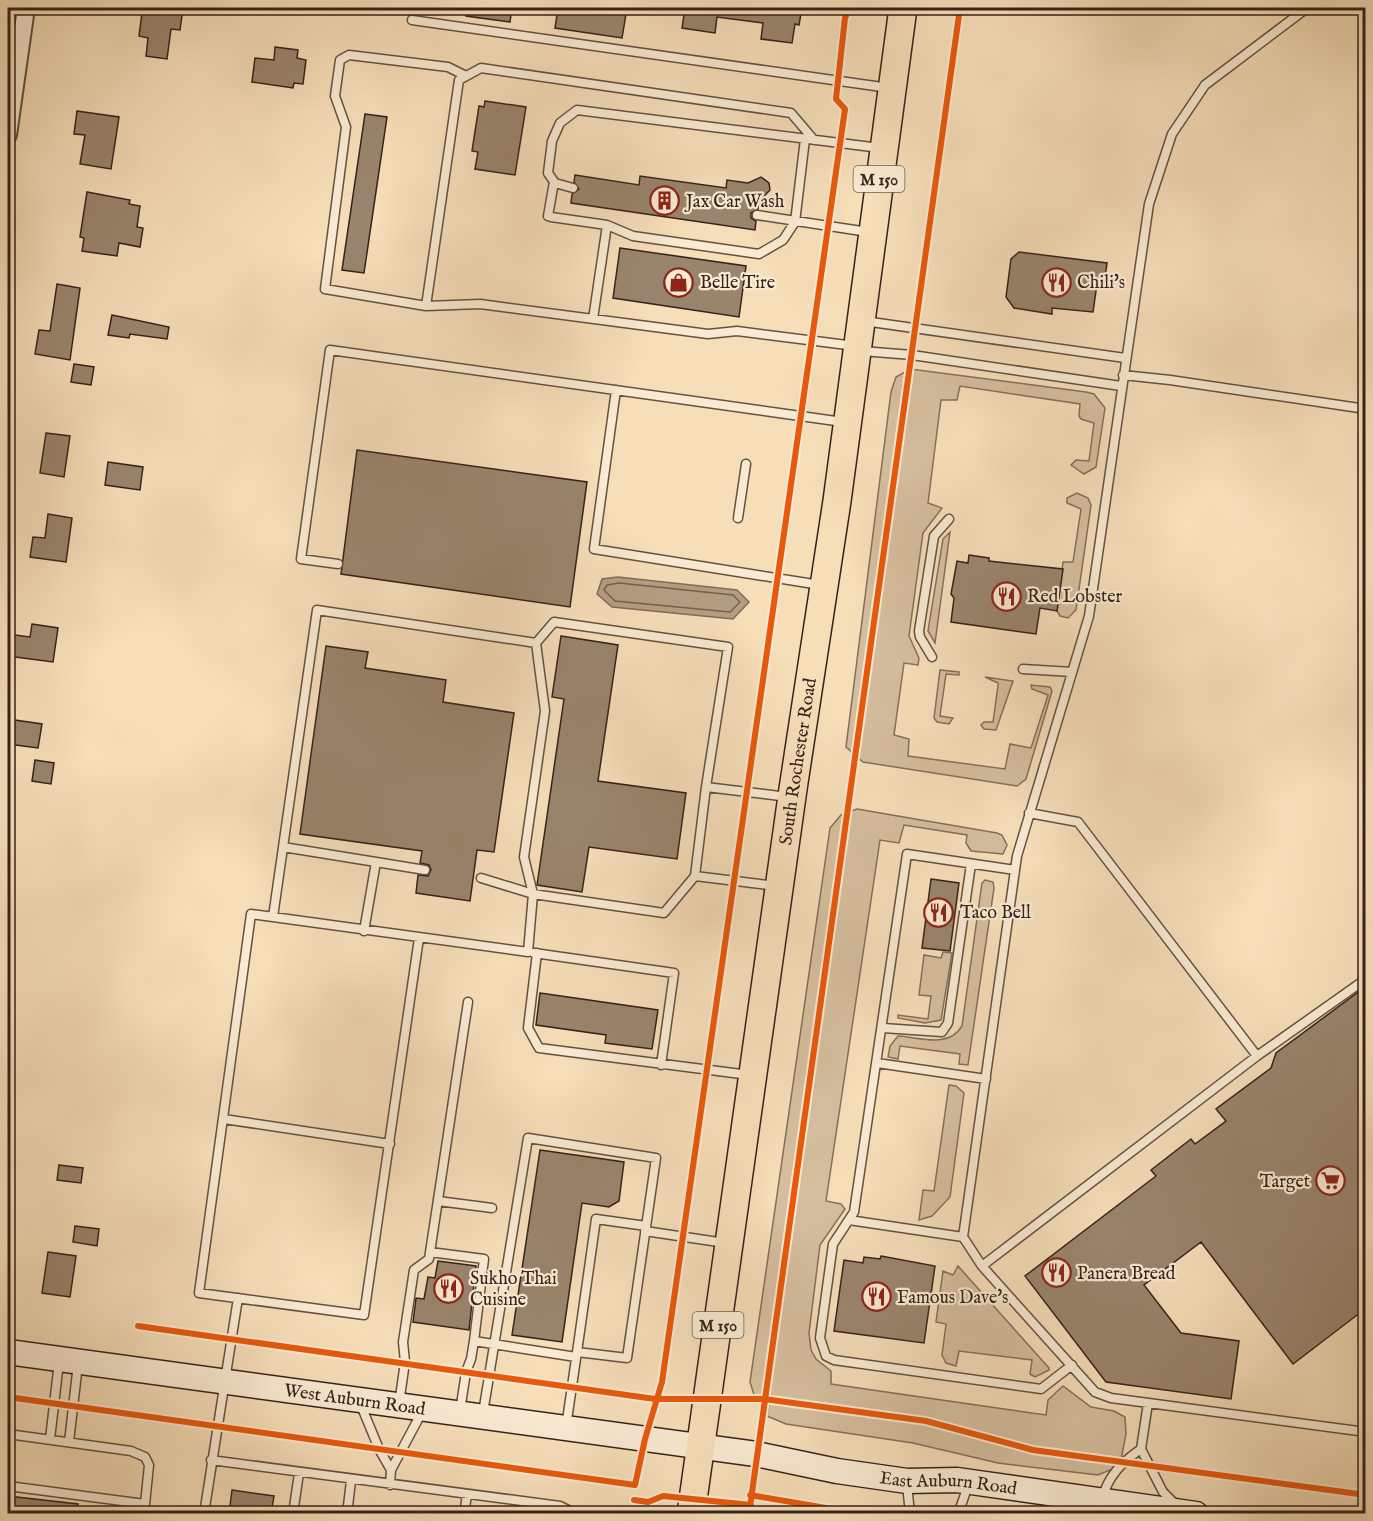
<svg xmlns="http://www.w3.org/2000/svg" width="1373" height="1521" font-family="'IM FELL English',serif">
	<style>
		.green { fill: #d5be9e; stroke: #84705c; stroke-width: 1.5 }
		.water { fill: #b49e83; stroke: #816c59; stroke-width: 1.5 }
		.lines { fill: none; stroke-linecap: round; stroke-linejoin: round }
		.shore { stroke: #74604e; stroke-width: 1.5 }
		.building { fill: #99846d; stroke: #34221a; stroke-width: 1.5 }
		.service-casing { stroke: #645142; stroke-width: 11 }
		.minor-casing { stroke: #645142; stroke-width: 20 }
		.secondary-casing { stroke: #34221a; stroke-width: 27 }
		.primary-casing { stroke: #34221a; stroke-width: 30 }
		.service { stroke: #f9ead2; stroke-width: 8 }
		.minor { stroke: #f9ead2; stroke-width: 16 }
		.secondary { stroke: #f9ead2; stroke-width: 24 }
		.primary { stroke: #f6deb9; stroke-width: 27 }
		.cycleway-casing { stroke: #f9ead2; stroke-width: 10 }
		.cycleway { stroke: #e8590c; stroke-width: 6 }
		.labels { text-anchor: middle; stroke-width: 4.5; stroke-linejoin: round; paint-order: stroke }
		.shield { fill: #f9ead2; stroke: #6f5e51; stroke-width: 1.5 }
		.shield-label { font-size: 16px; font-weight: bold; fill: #34221a }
		.poi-label { font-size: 18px; fill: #34221a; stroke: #f9ead2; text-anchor: start }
		.street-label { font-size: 18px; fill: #34221a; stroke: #f9ead2 }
	</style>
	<rect width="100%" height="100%" fill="#f6deb9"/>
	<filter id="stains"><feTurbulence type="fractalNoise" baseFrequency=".00333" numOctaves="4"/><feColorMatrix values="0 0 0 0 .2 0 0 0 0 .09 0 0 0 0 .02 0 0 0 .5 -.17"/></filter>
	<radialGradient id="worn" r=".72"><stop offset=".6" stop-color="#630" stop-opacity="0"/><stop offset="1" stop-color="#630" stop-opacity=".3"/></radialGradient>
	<!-- green -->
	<path class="green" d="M 910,369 L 1086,392 L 1094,394 L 1105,408 L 1096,467 L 1084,474 L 1071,465 L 1076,460 L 1089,461 L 1094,423 L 1081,419 L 1079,416 L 1080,404 L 960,386 L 957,400 L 941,400 L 928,503 L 942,508 L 923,533 L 909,636 L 919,658 L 918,665 L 904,663 L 894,735 L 909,739 L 908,756 L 1005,769 L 1010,744 L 1031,748 L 1048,695 L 1032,689 L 1031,685 L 1050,687 L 1052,691 L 1026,779 L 1017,786 L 863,762 L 846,747 L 891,392 L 896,377 Z
		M 1077,493 L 1088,498 L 1091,505 L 1076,610 L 1068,618 L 1060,616 L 1057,611 L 1063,562 L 1073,562 L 1081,509 L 1067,503 L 1067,498 Z
		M 950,532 L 935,643 L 928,631 L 943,539 Z
		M 940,670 L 959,672 L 959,675 L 946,674 L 940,716 L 953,718 L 949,724 L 937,722 L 934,718 Z
		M 985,677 L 1013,681 L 996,730 L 984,729 L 981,725 L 984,722 L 993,722 L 998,686 L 998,683 Z
		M 857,809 L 997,833 L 1002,835 L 1007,845 L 1003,854 L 971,851 L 966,843 L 967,835 L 904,825 L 899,843 L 880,840 L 826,1201 L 841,1204 L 845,1209 L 820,1245 L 809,1333 L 811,1350 L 816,1359 L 831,1371 L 831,1384 L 1046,1415 L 1048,1400 L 1063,1386 L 1091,1407 L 1114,1411 L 1125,1417 L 1126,1434 L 1121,1460 L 1115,1468 L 1098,1475 L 998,1463 L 913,1443 L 786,1424 L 767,1416 L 770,1400 L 755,1398 L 750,1382 L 830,828 L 841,815 Z
		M 985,880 L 993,882 L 994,888 L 968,1065 L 959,1064 L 960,1054 L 900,1046 L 898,1059 L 888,1057 L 890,1046 L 898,1036 C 920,1037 948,1049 962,1026 L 982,883 Z
		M 943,952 L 952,953 L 941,1020 L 925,1023 L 898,1018 L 898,1015 L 928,1019 L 931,996 L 919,995 L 924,955 L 941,958 Z
		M 949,1085 L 956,1086 L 964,1093 L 950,1197 L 932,1216 L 919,1220 L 923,1190 L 934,1191 Z
		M 958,1266 L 1049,1368 L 1049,1370 L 1035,1377 L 1030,1374 L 1032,1360 L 959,1351 L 956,1366 L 946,1363 L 942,1355 L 946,1324 L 936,1322 L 943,1271 L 953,1275 Z"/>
	<!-- water -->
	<path class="water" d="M 618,577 L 737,590 L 749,602 L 733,619 L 612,607 L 597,594 L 602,579 Z"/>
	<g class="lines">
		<!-- shore -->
		<path class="shore" d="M 619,583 L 733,595 L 740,602 L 730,612 L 615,601 L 604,590 L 607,585 Z"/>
	</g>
	<!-- building -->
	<path class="building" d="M 146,8 L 183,8 L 180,30 L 171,29 L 167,59 L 146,56 L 148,38 L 139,36 L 142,13 L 145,14 Z
		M 467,8 L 512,8 L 510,22 L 466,16 Z
		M 558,8 L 627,8 L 622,38 L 555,28 Z
		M 685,8 L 802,8 L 799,25 L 795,24 L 792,43 L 761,39 L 763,23 L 717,17 L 715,33 L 682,28 Z
		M 275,47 L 298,50 L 297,58 L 306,60 L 303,84 L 294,83 L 293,88 L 252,82 L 255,58 L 274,60 Z
		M 485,101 L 526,107 L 515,175 L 475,169 L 478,152 L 472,151 L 479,106 L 484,107 Z
		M 77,111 L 119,117 L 111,169 L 80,164 L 85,135 L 74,134 Z
		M 365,114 L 387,117 L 364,273 L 342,270 Z
		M 575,175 L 639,185 L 640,176 L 726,188 L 727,180 L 748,183 L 761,177 L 769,183 L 770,190 L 759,201 L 758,209 L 751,213 L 751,218 L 756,221 L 755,230 L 571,203 L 572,194 L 579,189 L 574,182 Z
		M 87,192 L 130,200 L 129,204 L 140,206 L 137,227 L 143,228 L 140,247 L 119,243 L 117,256 L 82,251 L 84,238 L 80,237 Z
		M 620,248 L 746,266 L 739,317 L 613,298 Z
		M 1019,252 L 1107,263 L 1104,285 L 1097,284 L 1093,312 L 1052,308 L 1052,314 L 1014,308 L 1006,297 L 1011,259 Z
		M 57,284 L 80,288 L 70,360 L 35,354 L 39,330 L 50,331 Z
		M 112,315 L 169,327 L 167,339 L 130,334 L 129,338 L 108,335 Z
		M 74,364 L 94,367 L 91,385 L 71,382 Z
		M 46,433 L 70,436 L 64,477 L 40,473 Z
		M 357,450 L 587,482 L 570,607 L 341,574 Z
		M 108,462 L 143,467 L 140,490 L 105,485 Z
		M 48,514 L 72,518 L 66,562 L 30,557 L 33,537 L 45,538 Z
		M 969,555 L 989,558 L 989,561 L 1063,569 L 1057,611 L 1040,608 L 1036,634 L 951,622 L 954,598 L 951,594 L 957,561 L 968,563 Z
		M 32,624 L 58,628 L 53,662 L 8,656 L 8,634 L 30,637 Z
		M 561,636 L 618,645 L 598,781 L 686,793 L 677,859 L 589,847 L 582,892 L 537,885 L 564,699 L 552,697 Z
		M 326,646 L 368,652 L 365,668 L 446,680 L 443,702 L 514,713 L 494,852 L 477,850 L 470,901 L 416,893 L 418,875 L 428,876 L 431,870 L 429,865 L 420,863 L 422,851 L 300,834 Z
		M 8,719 L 42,724 L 38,748 L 8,744 Z
		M 35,760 L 54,763 L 51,784 L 32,781 Z
		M 931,879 L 959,883 L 950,951 L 922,948 Z
		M 1365,987 L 1365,1309 L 1293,1364 L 1201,1242 L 1144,1285 L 1181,1333 L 1239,1341 L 1231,1399 L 1106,1382 L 1025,1276 L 1156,1176 L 1151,1170 L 1191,1139 L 1195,1144 L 1226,1121 L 1216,1109 L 1271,1068 L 1276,1053 Z
		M 540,993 L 658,1010 L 652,1049 L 605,1043 L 606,1035 L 536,1025 Z
		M 540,1150 L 624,1162 L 619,1201 L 609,1207 L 582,1203 L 562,1342 L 512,1335 Z
		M 59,1165 L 83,1168 L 81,1183 L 57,1180 Z
		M 75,1226 L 99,1229 L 97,1246 L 73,1242 Z
		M 48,1252 L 76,1256 L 70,1297 L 42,1293 Z
		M 881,1256 L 935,1266 L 924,1343 L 834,1331 L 844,1260 L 863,1263 L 864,1257 L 880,1259 Z
		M 438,1261 L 476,1266 L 469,1330 L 413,1322 L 416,1298 L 424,1299 L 428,1277 L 435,1278 Z
		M 232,1490 L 274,1496 L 271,1514 L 229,1514 Z
		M 8,1496 L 78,1504 L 78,1514 L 8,1514 Z"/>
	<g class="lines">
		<defs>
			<path id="service" d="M 1307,8 L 1205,85 L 1172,134 L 1149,204 L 1089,616 L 1017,856 L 963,1237 L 982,1266 L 1095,1392 L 1111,1398 L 1366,1432
				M 412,20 L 889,88
				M 814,140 L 791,113 L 481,68 L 459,80 L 426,306 L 480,304 L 708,334 L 737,331 L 855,346
				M 573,188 L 555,183 L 548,173 L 552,141 L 560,123 L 577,110 L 880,148
				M 757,215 L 868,232
				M 548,216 L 554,182
				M 551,217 L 607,225
				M 426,306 L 325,289 L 346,127 L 335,96 L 340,60 L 349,55 L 448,67 L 466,76
				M 593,319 L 607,225 L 633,236 L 759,254 L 783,240 L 795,222 L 805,139
				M 864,321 L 1125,358
				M 862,351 L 912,355 L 1121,386
				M 1123,375 L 1170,380 L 1366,409
				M 616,390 L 594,549 L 820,585
				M 738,518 L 746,464
				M 338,564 L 301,559 L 330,350 L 843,422
				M 932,657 L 920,637 L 919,631 L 934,536 L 949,519
				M 1023,669 L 1072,672
				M 1029,813 L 1078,822 L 1257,1056
				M 283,847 L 376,862 L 364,931
				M 376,862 L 425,870
				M 1015,870 L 907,854 L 854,1212 L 833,1244 L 820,1338 L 826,1356 L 834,1360 L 1041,1389 L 1072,1365
				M 481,878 L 533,894 L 664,913 L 695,876
				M 776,886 L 695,876 L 706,787 L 788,797
				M 273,917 L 317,610 L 536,643
				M 419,938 L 364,1315 L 199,1293 L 251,914 L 528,952 L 533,894 L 524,857 L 545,711 L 536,643 L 554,622 L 728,647 L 706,787
				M 534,953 L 674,973 L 661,1065
				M 537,953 L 528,1028 L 539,1048 L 749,1075
				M 883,1028 L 942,1032 L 948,1023 L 971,864
				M 877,1063 L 986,1079
				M 224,1119 L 390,1144
				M 438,1201 L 492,1208
				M 849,1220 L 963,1237
				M 645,1231 L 725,1243
				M 430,1252 L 484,1259 L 474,1341 L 471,1359 L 466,1372 L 460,1411
				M 982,1266 L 1257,1056 L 1366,979
				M 474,1341 L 576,1357
				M 577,1352 L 596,1219 L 646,1226
				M 360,1403 L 379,1449 L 391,1470
				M 1148,1403 L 1141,1449 L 1163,1492 L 1175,1504
				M 399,1404 L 405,1362 L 403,1342 L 414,1270 L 429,1259 L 468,1002
				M 483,1413 L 528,1138 L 656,1158 L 627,1358 L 577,1352 L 566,1427
				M 8,1434 L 131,1451 L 145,1457 L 149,1465 L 145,1504 L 8,1486
				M 50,1439 L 59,1362
				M 69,1442 L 78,1364
				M 211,1460 L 560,1506 L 576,1514
				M 907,1484 L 910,1514
				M 390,1485 L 391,1470 L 422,1412
				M 1102,1499 C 1108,1476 1122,1462 1141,1449
				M 204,1514 L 238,1298
				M 293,1514 L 299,1473
				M 347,1514 L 351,1481
				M 464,1514 L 467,1495
				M 958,1514 L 969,1483"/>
			<path id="minor" d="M 8,135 L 26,8"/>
			<g id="secondary">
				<path id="s1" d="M 8,1352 L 756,1454 L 837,1471 L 907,1481 L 957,1480 L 1196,1514"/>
			</g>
			<g id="primary">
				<path id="s2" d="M 691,1514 L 793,789 L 837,501 L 903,8"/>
			</g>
		</defs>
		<!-- service casing -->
		<use href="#service" class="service-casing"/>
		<!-- minor casing -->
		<use href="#minor" class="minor-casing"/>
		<!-- secondary casing -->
		<use href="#secondary" class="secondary-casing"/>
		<!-- primary casing -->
		<use href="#primary" class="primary-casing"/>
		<!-- service -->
		<use href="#service" class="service"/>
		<!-- minor -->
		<use href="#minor" class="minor"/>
		<!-- secondary -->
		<use href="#secondary" class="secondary"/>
		<!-- primary -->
		<use href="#primary" class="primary"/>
		<defs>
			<path id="cycleway" d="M 138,1326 L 655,1399 L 764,1399 L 926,1421 L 1033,1450 L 1366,1495
				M 8,1397 L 635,1485 L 645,1439 L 662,1382 L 845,109 L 836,99 L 845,18 L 848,11 L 859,8
				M 750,1495 L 861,1514
				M 634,1500 L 648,1502 L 663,1496 L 751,1505
				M 749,1514 L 960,8"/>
		</defs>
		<!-- cycleway casing -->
		<use href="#cycleway" class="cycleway-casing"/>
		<!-- cycleway -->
		<use href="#cycleway" class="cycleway"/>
	</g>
	<!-- icons -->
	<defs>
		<symbol id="building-ring" viewBox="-11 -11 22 22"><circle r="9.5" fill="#f9ead2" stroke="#8f2418" stroke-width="1.5"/><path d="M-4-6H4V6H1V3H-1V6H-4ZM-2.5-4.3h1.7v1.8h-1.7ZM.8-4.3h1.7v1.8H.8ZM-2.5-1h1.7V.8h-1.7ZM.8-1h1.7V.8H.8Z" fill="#8f2418"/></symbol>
		<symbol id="shop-ring" viewBox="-11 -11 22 22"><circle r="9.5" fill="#f9ead2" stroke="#8f2418" stroke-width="1.5"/><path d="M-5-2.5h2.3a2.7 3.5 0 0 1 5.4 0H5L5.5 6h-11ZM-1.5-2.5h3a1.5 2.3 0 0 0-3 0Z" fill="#8f2418"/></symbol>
		<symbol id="restaurant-ring" viewBox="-11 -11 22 22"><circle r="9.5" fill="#f9ead2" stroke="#8f2418" stroke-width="1.5"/><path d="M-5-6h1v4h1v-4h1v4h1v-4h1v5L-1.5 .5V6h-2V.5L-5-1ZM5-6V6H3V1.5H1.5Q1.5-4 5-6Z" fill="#8f2418"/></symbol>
		<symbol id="supermarket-ring" viewBox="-11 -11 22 22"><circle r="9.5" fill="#f9ead2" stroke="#8f2418" stroke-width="1.5"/><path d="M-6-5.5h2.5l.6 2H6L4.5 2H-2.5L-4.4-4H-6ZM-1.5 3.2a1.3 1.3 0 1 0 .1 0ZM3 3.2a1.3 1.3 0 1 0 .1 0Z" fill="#8f2418"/></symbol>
	</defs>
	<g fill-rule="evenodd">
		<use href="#building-ring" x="648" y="184" width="33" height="33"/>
		<use href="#shop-ring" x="662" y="266" width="33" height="33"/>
		<use href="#restaurant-ring" x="1040" y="266" width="33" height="33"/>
		<use href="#restaurant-ring" x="990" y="580" width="33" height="33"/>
		<use href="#restaurant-ring" x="922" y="896" width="33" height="33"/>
		<use href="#supermarket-ring" x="1314" y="1164" width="33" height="33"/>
		<use href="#restaurant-ring" x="1040" y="1256" width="33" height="33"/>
		<use href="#restaurant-ring" x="432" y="1272" width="33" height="33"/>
		<use href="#restaurant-ring" x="860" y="1280" width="33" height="33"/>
	</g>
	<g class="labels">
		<!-- shield labels -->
		<g class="shield">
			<rect x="853.5" y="166" width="51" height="26" rx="4.5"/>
			<rect x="692.5" y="1312" width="51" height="26" rx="4.5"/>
		</g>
		<g class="shield-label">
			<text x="879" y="185">M 150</text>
			<text x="718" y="1331">M 150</text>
		</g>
		<!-- poi labels -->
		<g class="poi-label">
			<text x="686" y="207">Jax Car Wash</text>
			<text x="700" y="288">Belle Tire</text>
			<text x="1077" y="288">Chili's</text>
			<text x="1027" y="602">Red Lobster</text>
			<text x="960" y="918">Taco Bell</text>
			<text x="1310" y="1187" text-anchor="end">Target</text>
			<text x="1077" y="1279">Panera Bread</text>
			<text x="470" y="1284">Sukho Thai<tspan x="470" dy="21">Cuisine</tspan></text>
			<text x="897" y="1303">Famous Dave's</text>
		</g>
		<!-- street labels -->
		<g class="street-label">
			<text dy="6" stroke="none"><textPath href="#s2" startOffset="760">South Rochester Road</textPath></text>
			<text dy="6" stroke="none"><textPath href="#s1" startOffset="350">West Auburn Road</textPath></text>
			<text dy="6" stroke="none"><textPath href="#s1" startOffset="950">East Auburn Road</textPath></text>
		</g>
	</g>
	<!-- margin -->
	<rect width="1373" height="1521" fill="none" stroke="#f6deb9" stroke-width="30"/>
	<rect x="9" y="9" width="1355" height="1503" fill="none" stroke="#34221a" stroke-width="3"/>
	<rect x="15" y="15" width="1343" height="1491" fill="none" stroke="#34221a" stroke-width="1.5"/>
	<rect width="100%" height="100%" filter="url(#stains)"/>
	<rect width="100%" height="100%" fill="url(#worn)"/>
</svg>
